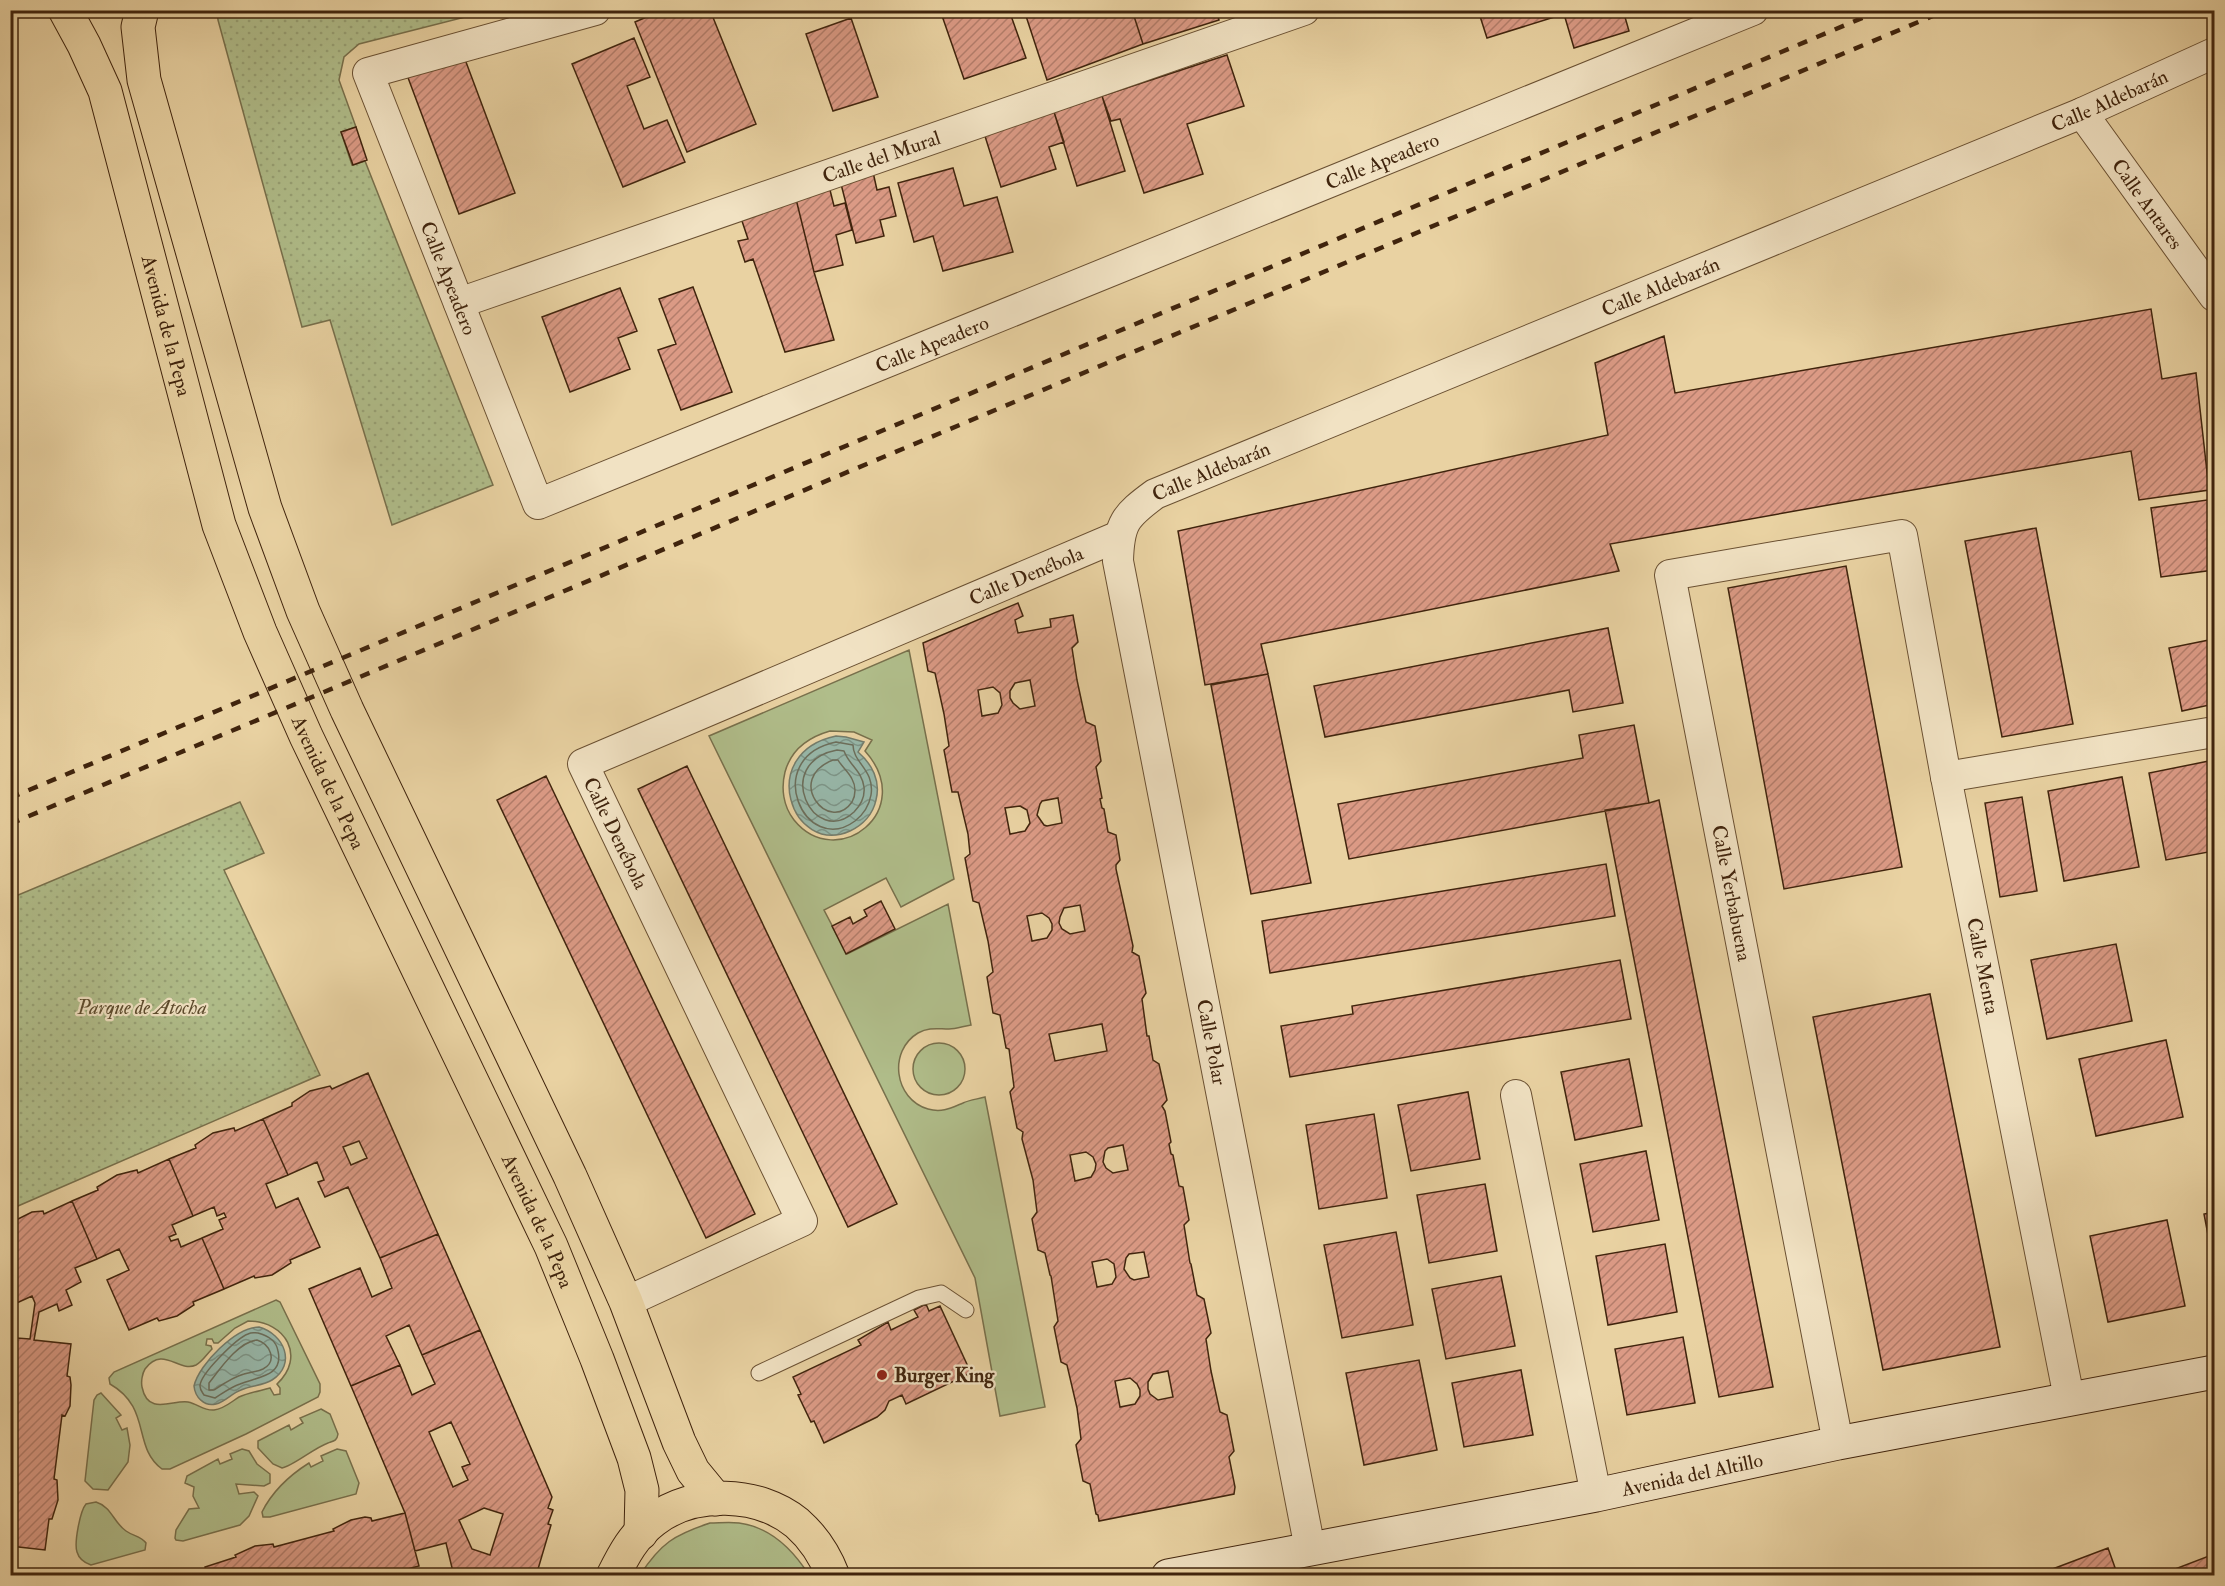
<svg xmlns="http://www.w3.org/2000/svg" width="2225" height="1586" font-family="'IM FELL Double Pica',serif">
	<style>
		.green { fill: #b0bd8a; stroke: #78704c; stroke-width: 1.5; fill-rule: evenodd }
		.park { fill: url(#park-dots); stroke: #78704c; stroke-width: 1.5 }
		.water { fill: url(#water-waves); stroke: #747c6b; stroke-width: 1.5 }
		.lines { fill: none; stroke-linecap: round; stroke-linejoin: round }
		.shore { stroke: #6c6e5b; stroke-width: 1.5 }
		.building { fill: url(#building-hatch); stroke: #40240d; stroke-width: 1.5; fill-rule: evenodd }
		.lane-casing { stroke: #6a5032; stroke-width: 17 }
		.street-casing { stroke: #6a5032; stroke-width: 32 }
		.secondary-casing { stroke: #40240d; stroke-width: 35 }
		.primary-casing { stroke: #40240d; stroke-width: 35 }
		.lane { stroke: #f1e2c3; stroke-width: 15 }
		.street { stroke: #f1e2c3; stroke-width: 30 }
		.secondary { stroke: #f1e2c3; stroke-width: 33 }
		.primary { stroke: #e9d2a2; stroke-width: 33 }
		.rail { stroke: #40240d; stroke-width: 4.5; stroke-dasharray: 10 10; stroke-linecap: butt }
		.poi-dot { fill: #8f2418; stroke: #f1e2c3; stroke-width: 2 }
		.labels { text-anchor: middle; stroke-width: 4.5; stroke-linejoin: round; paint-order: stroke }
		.street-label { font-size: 20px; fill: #40240d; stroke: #f1e2c3 }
		.park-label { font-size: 20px; font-style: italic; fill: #5c4a2c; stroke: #f1e2c3 }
		.poi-label { font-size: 20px; font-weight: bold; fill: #40240d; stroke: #f1e2c3; text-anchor: start }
	</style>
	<defs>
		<pattern id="park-dots" width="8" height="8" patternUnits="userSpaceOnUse" patternTransform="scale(1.5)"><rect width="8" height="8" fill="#b0bd8a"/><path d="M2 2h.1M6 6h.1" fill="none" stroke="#98a276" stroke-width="1.8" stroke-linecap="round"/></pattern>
		<pattern id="water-waves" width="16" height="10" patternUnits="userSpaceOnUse" patternTransform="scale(1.5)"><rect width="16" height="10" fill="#97b7a9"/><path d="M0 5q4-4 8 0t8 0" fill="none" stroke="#7d9588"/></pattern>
		<pattern id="building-hatch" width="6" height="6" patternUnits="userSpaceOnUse" patternTransform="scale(1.5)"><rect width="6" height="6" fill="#db9a85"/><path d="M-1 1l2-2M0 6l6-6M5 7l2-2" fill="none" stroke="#b37d6b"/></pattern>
	</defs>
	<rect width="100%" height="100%" fill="#e9d2a2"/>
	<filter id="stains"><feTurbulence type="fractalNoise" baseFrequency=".00333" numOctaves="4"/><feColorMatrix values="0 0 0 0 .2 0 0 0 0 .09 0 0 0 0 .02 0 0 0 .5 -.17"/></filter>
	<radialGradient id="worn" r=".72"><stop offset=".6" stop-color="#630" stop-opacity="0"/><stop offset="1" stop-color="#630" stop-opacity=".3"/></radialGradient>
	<!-- green -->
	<path class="green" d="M 909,650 L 954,879 L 901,907 L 886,878 L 824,910 L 847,954 L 948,904 L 971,1025 C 964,1026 956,1029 949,1029 C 937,1029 929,1027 918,1033 C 888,1051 894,1099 928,1109 C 942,1113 951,1108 963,1103 C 969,1100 978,1099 985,1097 L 1045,1407 L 1000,1416 L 975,1278 L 709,736 ZM 830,731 L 854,732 L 872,740 L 865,751 C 918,810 837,873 794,820 C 783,806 781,788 785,772 C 791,750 809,737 830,731 Z
		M913 1069a26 26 0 1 1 52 0a26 26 0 1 1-52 0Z
		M 276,1300 L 280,1302 L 320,1384 L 320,1392 L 318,1397 L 246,1434 L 170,1469 L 162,1469 C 132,1447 152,1408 110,1384 L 109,1378 L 114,1372 ZM 248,1321 C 286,1321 306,1357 277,1384 L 280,1388 L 280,1394 L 274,1395 L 270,1388 C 259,1391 248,1393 239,1397 C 231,1402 224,1409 214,1410 C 204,1411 198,1404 188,1402 C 174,1399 148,1417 142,1387 C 141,1382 142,1374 145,1369 C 163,1345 179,1373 196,1365 C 202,1362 207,1354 212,1349 L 211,1346 L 206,1345 L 207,1339 L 212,1339 L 214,1343 L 218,1343 L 235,1328 Z
		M 101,1393 L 121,1415 L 116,1418 L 122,1430 L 127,1428 L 130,1445 L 128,1462 L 108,1490 L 93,1489 L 85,1481 L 94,1400 L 97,1395 Z
		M 321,1409 L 330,1414 L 338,1434 C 337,1441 334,1441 328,1443 C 314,1448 293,1466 282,1468 L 273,1464 L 258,1448 L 258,1441 L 289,1425 L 291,1430 L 303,1423 L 300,1418 Z
		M 242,1449 L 249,1451 L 257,1464 L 270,1474 L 270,1483 L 264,1486 L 236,1484 L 239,1494 L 254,1492 L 258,1496 L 249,1516 L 240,1525 L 183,1541 L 176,1540 L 175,1538 L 176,1530 L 189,1509 L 199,1508 L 193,1496 L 194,1487 L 185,1483 L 187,1476 L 218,1459 L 220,1464 L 232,1459 L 230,1454 Z
		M 337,1449 L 346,1451 L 359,1483 L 356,1494 L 270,1517 L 263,1517 L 262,1512 C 272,1492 290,1475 309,1463 L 311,1467 L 323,1461 L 321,1456 Z
		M 96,1502 C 112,1507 113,1522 126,1531 C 133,1536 141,1536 146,1543 L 145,1550 L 91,1565 C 85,1563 79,1559 77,1552 C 74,1543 80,1511 86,1504 Z
		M 710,1523 C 719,1523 729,1522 739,1523 C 771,1527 793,1550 809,1575 L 640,1575 C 661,1543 674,1535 710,1523 Z"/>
	<!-- park -->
	<path class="park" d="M 217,11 L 476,11 L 477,14 L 359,44 L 344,57 L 339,80 L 356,127 L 341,132 L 352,165 L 365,161 L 493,485 L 392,525 L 330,320 L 302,327 L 218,20 Z
		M 240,802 L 264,853 L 224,870 L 320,1075 L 11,1209 L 11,898 Z"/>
	<!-- water -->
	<path class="water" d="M 836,736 L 846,737 L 864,742 L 858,752 C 872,764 881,781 876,800 C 873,814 863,825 850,831 C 792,857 755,753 836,736 Z
		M 259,1327 C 284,1334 297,1364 272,1380 C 263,1386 251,1385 241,1390 C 232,1393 225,1402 216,1404 C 204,1407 195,1397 194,1386 C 199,1364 236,1327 259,1327 Z"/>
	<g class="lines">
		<!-- shore -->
		<path class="shore" d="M 836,742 L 853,745 C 853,763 875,770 871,795 C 869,806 864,814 855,821 C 805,858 760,758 836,742 Z
			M 837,750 L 844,751 C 849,765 862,771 864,787 C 865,796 861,805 854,812 C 814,849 771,763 837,750 Z
			M 833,760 L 838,760 C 842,767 849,772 852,779 C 856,786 856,795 852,802 C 829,835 784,779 833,760 Z
			M 258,1333 C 268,1336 276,1340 278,1351 C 284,1377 256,1377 240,1384 C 231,1387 223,1393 215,1398 L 204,1395 C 202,1392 200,1390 200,1386 C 200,1374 237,1338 248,1334 C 252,1332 254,1333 258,1333 Z
			M 257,1340 C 270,1344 278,1361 263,1369 C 257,1372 250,1372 244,1374 C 233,1377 223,1384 214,1390 L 209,1390 L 209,1383 C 220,1369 238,1342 257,1340 Z"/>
	</g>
	<!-- building -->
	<path class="building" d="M 663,10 L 710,10 L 756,124 L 687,152 L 635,22 Z
		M 940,10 L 1009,10 L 1026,58 L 964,79 Z
		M 1024,10 L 1132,10 L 1143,44 L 1047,80 Z
		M 1132,10 L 1216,10 L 1219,20 L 1143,44 Z
		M 1478,10 L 1623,10 L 1629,31 L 1574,48 L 1564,14 L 1487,38 Z
		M 851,18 L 878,97 L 833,111 L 806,34 Z
		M 634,38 L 650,77 L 627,86 L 644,129 L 667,120 L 685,162 L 623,187 L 572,64 Z
		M 463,54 L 515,193 L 459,214 L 407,75 Z
		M 1227,55 L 1244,106 L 1187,124 L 1203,174 L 1144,193 L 1120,119 L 1111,121 L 1102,96 Z
		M 1102,96 L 1125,171 L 1077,186 L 1054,112 Z
		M 1054,112 L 1064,142 L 1049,147 L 1056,169 L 1001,187 L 984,133 Z
		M 356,127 L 367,160 L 353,165 L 341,132 Z
		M 953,168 L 964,206 L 997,197 L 1013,252 L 943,271 L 933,236 L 914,242 L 898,183 Z
		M 873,172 L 877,190 L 889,187 L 896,216 L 880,220 L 884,236 L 856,243 L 840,180 Z
		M 830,190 L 834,206 L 845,203 L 852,230 L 836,235 L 843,265 L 814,272 L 796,199 Z
		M 796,199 L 814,272 L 834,340 L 785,352 L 753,259 L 745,262 L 738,241 L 748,239 L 740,215 Z
		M 693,287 L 732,392 L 681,410 L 658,350 L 676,344 L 659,299 Z
		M 620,288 L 637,331 L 618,338 L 630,369 L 570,392 L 542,317 Z
		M 2151,309 L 2162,379 L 2196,373 L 2209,490 L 2139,500 L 2131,451 L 1610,544 L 1619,571 L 1261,644 L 1268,674 L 1205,685 L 1178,531 L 1608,435 L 1595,363 L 1664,336 L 1675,393 Z
		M 2214,499 L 2214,570 L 2161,577 L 2151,508 Z
		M 2036,528 L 2073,724 L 2002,737 L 1965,541 Z
		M 1846,566 L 1902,867 L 1784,889 L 1728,588 Z
		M 1018,603 L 1023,616 L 1015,620 L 1018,633 L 1051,627 L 1050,619 L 1073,615 L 1078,642 L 1072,648 L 1077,680 L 1086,722 L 1095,726 L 1101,761 L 1096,767 L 1102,798 L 1100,799 L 1102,808 L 1104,809 L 1108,832 L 1116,835 L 1120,860 L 1116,865 L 1116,869 L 1133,946 L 1132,952 L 1139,956 L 1146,993 L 1142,999 L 1147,1036 L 1149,1036 L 1153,1060 L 1159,1064 L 1167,1100 L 1162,1106 L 1165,1111 L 1171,1142 L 1169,1144 L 1171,1154 L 1173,1155 L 1179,1186 L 1183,1187 L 1189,1220 L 1184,1225 L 1190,1263 L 1191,1264 L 1197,1295 L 1204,1299 L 1211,1333 L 1206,1339 L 1211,1371 L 1220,1412 L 1227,1415 L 1234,1451 L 1229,1457 L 1235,1487 L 1234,1494 L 1099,1521 L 1098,1515 L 1096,1514 L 1090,1484 L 1083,1481 L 1076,1445 L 1081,1439 L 1077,1408 L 1067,1365 L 1061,1362 L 1054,1327 L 1058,1321 L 1051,1276 L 1050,1275 L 1045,1253 L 1038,1250 L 1032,1219 L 1037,1212 L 1033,1180 L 1022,1139 L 1023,1132 L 1017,1128 L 1010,1092 L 1014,1087 L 1009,1049 L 1006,1048 L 1000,1015 L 993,1013 L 987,977 L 993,972 L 988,941 L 979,903 L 973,901 L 965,858 L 970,854 L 968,834 L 958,792 L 952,792 L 944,750 L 949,746 L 944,714 L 935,673 L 928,671 L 923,643 ZM 1030,680 L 1035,706 L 1020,709 L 1013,703 L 1010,698 L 1010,691 L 1015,683 ZM 993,687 L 1000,693 L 1002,705 L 998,713 L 982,716 L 978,690 ZM 1058,798 L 1062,823 L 1047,826 L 1044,825 L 1037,815 L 1040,804 L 1042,801 ZM 1020,806 L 1027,810 L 1030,823 L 1025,831 L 1010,834 L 1005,808 ZM 1080,905 L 1085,931 L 1070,934 L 1062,929 L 1059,923 L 1060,917 L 1064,908 ZM 1042,913 L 1049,918 L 1052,924 L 1052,930 L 1047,938 L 1032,941 L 1027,916 ZM 1102,1024 L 1107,1051 L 1055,1061 L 1049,1034 ZM 1123,1145 L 1128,1170 L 1113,1173 L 1106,1168 L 1103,1162 L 1105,1151 L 1108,1148 ZM 1086,1152 L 1093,1157 L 1096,1164 L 1095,1170 L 1091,1177 L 1075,1181 L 1070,1155 ZM 1144,1252 L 1149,1277 L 1134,1280 L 1130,1278 L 1124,1269 L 1126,1258 L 1129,1254 ZM 1107,1259 L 1114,1264 L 1116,1277 L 1112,1284 L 1097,1287 L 1092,1262 ZM 1168,1371 L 1173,1397 L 1158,1400 L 1150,1394 L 1148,1389 L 1148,1382 L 1153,1374 ZM 1130,1378 L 1137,1384 L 1140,1390 L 1140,1396 L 1135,1404 L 1120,1407 L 1115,1381 Z
		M 1608,628 L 1623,703 L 1573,712 L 1569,690 L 1325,737 L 1314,686 Z
		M 2214,639 L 2214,704 L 2182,711 L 2169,648 Z
		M 1268,674 L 1311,883 L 1251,894 L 1211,685 Z
		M 1634,725 L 1649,803 L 1349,859 L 1338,804 L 1583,758 L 1579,735 Z
		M 2214,760 L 2214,851 L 2166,860 L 2149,773 Z
		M 687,766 L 897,1204 L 848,1227 L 638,789 Z
		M 546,776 L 755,1214 L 706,1238 L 497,800 Z
		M 2122,777 L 2139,867 L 2064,881 L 2048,791 Z
		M 2022,797 L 2037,891 L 2000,897 L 1985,803 Z
		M 1659,800 L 1773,1387 L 1719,1397 L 1605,810 L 1649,803 Z
		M 1606,864 L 1615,916 L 1270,973 L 1262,921 Z
		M 881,901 L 895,929 L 846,954 L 832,926 L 850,917 L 853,924 L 867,916 L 864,910 Z
		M 2116,944 L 2132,1021 L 2047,1039 L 2031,960 Z
		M 1620,960 L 1631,1019 L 1290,1077 L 1281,1026 L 1353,1014 L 1352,1006 Z
		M 1930,994 L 2000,1347 L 1883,1370 L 1813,1017 Z
		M 2166,1040 L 2183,1117 L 2096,1136 L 2079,1059 Z
		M 1629,1059 L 1642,1126 L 1575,1140 L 1561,1072 Z
		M 368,1073 L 438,1234 L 380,1258 L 348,1187 L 325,1197 L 318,1182 L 324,1180 L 317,1162 L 288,1175 L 263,1119 L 292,1106 L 292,1103 L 310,1091 L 330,1086 L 332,1089 ZM 359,1141 L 367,1158 L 351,1165 L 343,1147 Z
		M 1468,1092 L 1480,1159 L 1411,1171 L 1398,1105 Z
		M 1374,1114 L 1387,1198 L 1319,1209 L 1306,1125 Z
		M 263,1119 L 288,1175 L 266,1184 L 276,1208 L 298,1198 L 320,1247 L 290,1260 L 291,1263 L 272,1275 L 255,1278 L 254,1276 L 224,1289 L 202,1238 L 223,1229 L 219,1220 L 226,1217 L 224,1213 L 217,1216 L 214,1207 L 193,1216 L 169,1159 L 196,1148 L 195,1145 L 213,1133 L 234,1128 L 235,1131 Z
		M 1646,1151 L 1659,1220 L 1593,1232 L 1580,1164 Z
		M 169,1159 L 193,1216 L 172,1225 L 176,1234 L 169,1237 L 171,1241 L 178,1239 L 181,1247 L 202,1238 L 224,1289 L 193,1302 L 194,1305 L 177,1316 L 159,1321 L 157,1318 L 129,1330 L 107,1280 L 129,1270 L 119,1249 L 97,1259 L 72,1201 L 98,1190 L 97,1187 L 117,1175 L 137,1170 L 138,1173 Z
		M 1485,1184 L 1497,1251 L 1429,1263 L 1417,1195 Z
		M 72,1201 L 97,1259 L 75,1268 L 81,1282 L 66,1290 L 72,1305 L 59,1311 L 57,1304 L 39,1312 L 34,1340 L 71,1344 L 67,1376 L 70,1377 L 71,1385 L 70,1406 L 65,1416 L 62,1415 L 54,1479 L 57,1480 L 58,1500 L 52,1519 L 49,1519 L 45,1550 L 10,1546 L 10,1362 L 14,1363 L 17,1338 L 30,1339 L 35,1303 L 32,1296 L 10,1306 L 10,1287 L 14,1286 L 10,1279 L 10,1223 L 32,1212 L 43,1211 L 44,1214 Z
		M 2214,1212 L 2214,1266 L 2204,1214 Z
		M 2167,1220 L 2185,1306 L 2108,1322 L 2090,1236 Z
		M 1396,1232 L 1413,1325 L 1342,1338 L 1324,1245 Z
		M 438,1234 L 480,1330 L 422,1355 L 409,1325 L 386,1336 L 400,1365 L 351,1386 L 309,1289 L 360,1268 L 372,1297 L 392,1288 L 380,1258 Z
		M 1665,1244 L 1677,1312 L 1608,1325 L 1596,1256 Z
		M 1501,1276 L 1515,1346 L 1446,1359 L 1432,1289 Z
		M 926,1304 L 929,1311 L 940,1306 L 971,1373 L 906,1404 L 902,1395 L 889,1401 L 885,1410 L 877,1417 L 824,1443 L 814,1421 L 811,1422 L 798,1395 L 801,1394 L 793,1377 L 861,1345 L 858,1340 L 888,1322 L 891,1330 L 918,1317 L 914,1310 Z
		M 480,1330 L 552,1497 L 548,1508 L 553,1510 L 548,1524 L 551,1525 L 536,1576 L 454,1576 L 446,1543 L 415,1551 L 405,1513 L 351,1386 L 400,1365 L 412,1395 L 435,1384 L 422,1355 ZM 451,1422 L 470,1464 L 462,1467 L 468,1480 L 453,1487 L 429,1432 ZM 484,1508 L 503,1514 L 490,1555 L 472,1549 L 459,1520 Z
		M 1683,1337 L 1695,1403 L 1627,1415 L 1615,1349 Z
		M 1419,1360 L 1437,1450 L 1364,1465 L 1346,1373 Z
		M 1521,1370 L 1533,1435 L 1464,1447 L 1452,1383 Z
		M 405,1513 L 419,1566 L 388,1574 L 388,1576 L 207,1576 L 205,1567 L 236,1557 L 235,1555 L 255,1546 L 273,1544 L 274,1547 L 334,1531 L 333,1529 L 351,1520 L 365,1517 L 371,1518 L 372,1521 Z
		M 2108,1548 L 2118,1576 L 2034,1576 Z
		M 2214,1554 L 2214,1576 L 2157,1576 Z"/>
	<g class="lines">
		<defs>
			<path id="lane" d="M 759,1373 L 919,1298 L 941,1293 L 966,1310"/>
			<g id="street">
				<path id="s1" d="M 595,10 L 368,73 L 538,504 L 1753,10"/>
				<path id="s2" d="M 2082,113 L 2214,296"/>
				<path id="s3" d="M 459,303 L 1304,10"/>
				<path d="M 1946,777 L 2214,732"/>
				<path d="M 1516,1095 L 1596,1495"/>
				<path id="s4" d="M 626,1302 L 802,1221 L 583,764 L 1119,536"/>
				<path id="s5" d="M 1838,1443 L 1670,575 L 1902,535 L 1946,777 L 2069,1398"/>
				<path id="s6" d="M 1310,1549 L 1118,561 C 1119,523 1125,516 1155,494 L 2082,113 L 2214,53"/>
			</g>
			<g id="secondary">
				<path id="s7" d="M 1168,1576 L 1596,1495 L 1838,1443 L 2214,1372"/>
			</g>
			<g id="primary">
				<path id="s8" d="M 65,10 L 84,45 L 105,91 L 219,525 L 260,632 L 306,736 L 551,1246 L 597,1359 L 634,1458 L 642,1490 L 641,1533"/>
				<path d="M 142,10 L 138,27 L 144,80 L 265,508 L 303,611 L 347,710 L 570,1176 L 626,1302 L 679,1442 L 693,1471 L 716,1499"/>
				<path d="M 613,1576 C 624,1554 634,1535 654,1520 C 693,1490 758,1491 797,1523 C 814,1538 825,1555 833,1576"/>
			</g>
		</defs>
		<!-- lane casing -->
		<use href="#lane" class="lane-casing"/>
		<!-- street casing -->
		<use href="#street" class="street-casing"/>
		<!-- secondary casing -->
		<use href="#secondary" class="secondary-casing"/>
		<!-- primary casing -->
		<use href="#primary" class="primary-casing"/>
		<!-- lane -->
		<use href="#lane" class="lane"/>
		<!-- street -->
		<use href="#street" class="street"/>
		<!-- secondary -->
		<use href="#secondary" class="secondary"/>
		<!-- primary -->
		<use href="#primary" class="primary"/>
		<!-- rail -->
		<path class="rail" d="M 10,798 L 1881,10
			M 10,824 L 1947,10"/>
	</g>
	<!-- markers -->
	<circle class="poi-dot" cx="882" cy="1375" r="6"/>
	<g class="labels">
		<!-- street labels -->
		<g class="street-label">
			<text dy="7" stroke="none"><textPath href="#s6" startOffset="2120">Calle Aldebarán</textPath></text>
			<text dy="7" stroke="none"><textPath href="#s3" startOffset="447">Calle del Mural</textPath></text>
			<text dy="7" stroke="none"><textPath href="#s1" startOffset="1610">Calle Apeadero</textPath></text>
			<text dy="7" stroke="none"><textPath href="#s2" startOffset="112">Calle Antares</textPath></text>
			<text dy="7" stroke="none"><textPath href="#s1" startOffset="456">Calle Apeadero</textPath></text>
			<text dy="7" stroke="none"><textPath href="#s6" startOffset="1634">Calle Aldebarán</textPath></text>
			<text dy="7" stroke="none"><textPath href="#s8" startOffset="333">Avenida de la Pepa</textPath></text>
			<text dy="7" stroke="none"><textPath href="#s1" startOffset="1124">Calle Apeadero</textPath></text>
			<text dy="7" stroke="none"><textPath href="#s6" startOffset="1148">Calle Aldebarán</textPath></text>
			<text dy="7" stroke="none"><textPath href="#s4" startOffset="1182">Calle Denébola</textPath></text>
			<text dy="7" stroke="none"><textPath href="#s8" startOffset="819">Avenida de la Pepa</textPath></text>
			<text transform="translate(616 833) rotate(64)" y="7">Calle Denébola</text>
			<text transform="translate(1732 893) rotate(79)" y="7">Calle Yerbabuena</text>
			<text dy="7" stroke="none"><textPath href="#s5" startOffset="1558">Calle Menta</textPath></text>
			<text transform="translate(1212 1042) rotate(79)" y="7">Calle Polar</text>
			<text dy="7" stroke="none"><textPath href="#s8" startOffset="1305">Avenida de la Pepa</textPath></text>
			<text dy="7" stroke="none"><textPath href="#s7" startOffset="534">Avenida del Altillo</textPath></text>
		</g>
		<!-- park labels -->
		<g class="park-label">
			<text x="142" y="1014">Parque de Atocha</text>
		</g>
		<!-- poi labels -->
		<g class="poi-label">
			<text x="894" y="1382">Burger King</text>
		</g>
	</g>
	<!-- margin -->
	<rect width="2225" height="1586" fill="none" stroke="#e9d2a2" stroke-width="36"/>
	<rect x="12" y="12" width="2201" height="1562" fill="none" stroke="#40240d" stroke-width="3"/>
	<rect x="18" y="18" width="2189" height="1550" fill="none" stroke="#40240d" stroke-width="1.5"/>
	<rect width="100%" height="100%" filter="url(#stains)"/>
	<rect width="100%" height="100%" fill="url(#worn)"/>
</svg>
